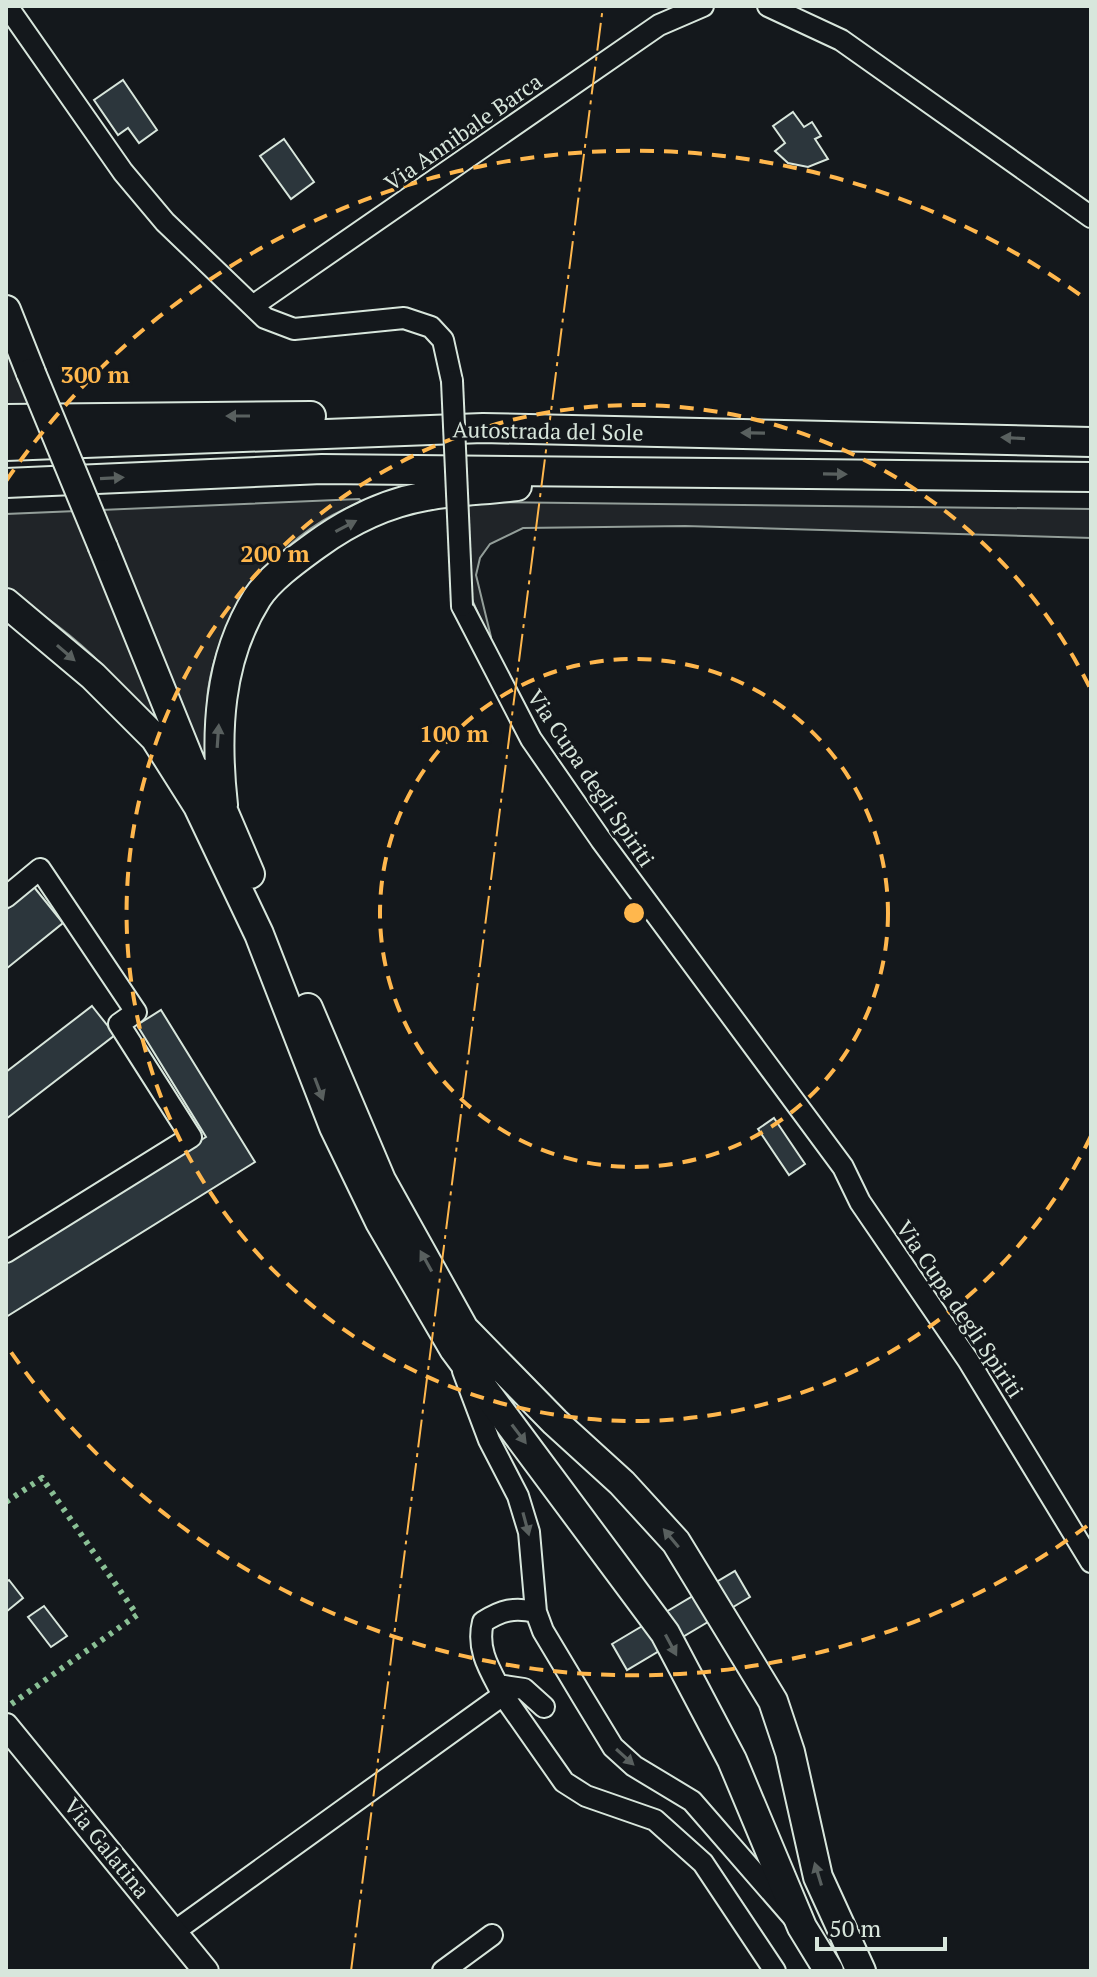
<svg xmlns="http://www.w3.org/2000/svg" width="1097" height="1977" font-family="'PT Serif',serif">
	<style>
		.green { fill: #202428; stroke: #939e99; stroke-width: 2 }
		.building { fill: #2c363c; stroke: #d8e6dc; stroke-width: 2 }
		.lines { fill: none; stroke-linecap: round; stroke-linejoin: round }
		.minor-casing { stroke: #d8e6dc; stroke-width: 24 }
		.major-casing { stroke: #d8e6dc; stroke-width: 28 }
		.highway-casing { stroke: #d8e6dc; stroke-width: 32 }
		.minor { stroke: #14181c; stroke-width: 20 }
		.major { stroke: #14181c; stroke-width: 24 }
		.highway { stroke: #14181c; stroke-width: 28 }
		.minor-bridge-casing { stroke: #d8e6dc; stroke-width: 24; stroke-linecap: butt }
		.highway-bridge-casing { stroke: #d8e6dc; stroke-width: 32; stroke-linecap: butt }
		.minor-bridge { stroke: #14181c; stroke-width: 20 }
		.highway-bridge { stroke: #14181c; stroke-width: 28 }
		.hedge { stroke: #8ac095; stroke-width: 6; stroke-dasharray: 4 6; stroke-linecap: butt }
		.power { stroke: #ffb74d; stroke-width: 2; stroke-dasharray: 28 6 4 6; stroke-linecap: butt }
		.oneway { fill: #59605f }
		.ring { fill: none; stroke: #ffb74d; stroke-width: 4; stroke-dasharray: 14 10 }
		.labels { text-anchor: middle; stroke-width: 6; stroke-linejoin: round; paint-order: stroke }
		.street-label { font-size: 22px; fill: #d8e6dc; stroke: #14181c }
		.centre { fill: #ffb74d; stroke: #14181c; stroke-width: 4 }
		.ring-label { font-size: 24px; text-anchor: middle; font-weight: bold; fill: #ffb74d; stroke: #14181c; stroke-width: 6; stroke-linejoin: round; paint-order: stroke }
	</style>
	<rect width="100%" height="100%" fill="#14181c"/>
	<!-- green -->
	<path class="green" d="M 6,348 L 29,404 L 6,405 Z
		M 359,499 L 362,502 C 284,530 220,608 208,690 C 206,708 210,742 204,757 L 200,756 L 89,547 L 166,734 C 141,715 125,689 103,666 C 74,636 41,613 6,590 L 6,514 Z
		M 496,502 L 1091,509 L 1091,538 L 685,526 L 523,528 L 490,544 L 480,558 L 476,575 L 491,637 L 489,639 L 467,588 L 465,506 Z"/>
	<!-- building -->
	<path class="building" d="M 123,80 L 157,130 L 139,143 L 128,128 L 118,135 L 94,100 Z
		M 793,112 L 804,127 L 812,122 L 821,136 L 815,139 L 828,159 L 808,167 L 788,163 L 775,151 L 785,143 L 773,126 Z
		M 284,139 L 314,182 L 291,199 L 260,156 Z
		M 34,887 L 63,923 L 6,969 L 6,910 Z
		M 92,1006 L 115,1035 L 6,1119 L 6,1072 Z
		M 161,1010 L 255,1162 L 6,1317 L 6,1261 L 206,1137 L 137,1025 Z
		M 774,1118 L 805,1164 L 789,1175 L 758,1129 Z
		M 735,1571 L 750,1597 L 627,1670 L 612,1644 Z
		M 9,1580 L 23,1598 L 6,1612 L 6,1582 Z
		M 44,1606 L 67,1636 L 51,1647 L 28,1617 Z"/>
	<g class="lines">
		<defs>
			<path id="minor" d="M 7,6 L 123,172 L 165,222 L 265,318 L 294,329 L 404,318 L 431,327 L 443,340 L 452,381
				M 768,6 L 841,40 L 1091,217
				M 254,305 L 659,25 L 703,6
				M 462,606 L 531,739 L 601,840 L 843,1167 L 860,1202 L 968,1360 L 1091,1562
				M 6,897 L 40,869 L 136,1012 L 119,1024 L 191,1137 L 6,1252
				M 463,1371 L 489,1440 L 518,1496 L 529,1532 L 536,1612 L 543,1631 L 582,1696 L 613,1747 L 634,1766 L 692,1801 L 793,1917
				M 498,1685 L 524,1689 L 544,1707
				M 503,1695 L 564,1782 L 586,1796 L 655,1820 L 703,1863 L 775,1971
				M 175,1931 L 503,1695 C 490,1670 476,1650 483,1622 C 502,1610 514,1607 536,1612
				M 443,1971 L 492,1935"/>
			<path id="major" d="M 6,1726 L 206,1971"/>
			<path id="highway" d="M 6,310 L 31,373
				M 6,419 L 311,416
				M 6,446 L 483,428 L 1091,442
				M 6,483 L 322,469 L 1091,477
				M 103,547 L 202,791
				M 6,603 L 93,676 L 155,738 L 198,806 L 259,934 L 334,1127 L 380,1222 L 454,1349 L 665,1633 L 732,1760 L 802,1927 L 829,1971
				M 198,772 L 224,813 L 250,874
				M 223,805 C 215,734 218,660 257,598 C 270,578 297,559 316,545 C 349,521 386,503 426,496 C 456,490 487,490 517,486
				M 308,1008 L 381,1180 L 464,1329 L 555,1422 L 622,1483 L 676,1542 L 773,1701 L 790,1752 L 818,1877 L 861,1971"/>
		</defs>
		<!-- minor casing -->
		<use href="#minor" class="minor-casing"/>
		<!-- major casing -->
		<use href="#major" class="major-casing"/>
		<!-- highway casing -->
		<use href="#highway" class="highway-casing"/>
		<!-- minor -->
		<use href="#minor" class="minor"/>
		<!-- major -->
		<use href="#major" class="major"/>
		<!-- highway -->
		<use href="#highway" class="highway"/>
		<defs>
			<path id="minor-bridge" d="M 452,381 L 462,606"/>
			<path id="highway-bridge" d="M 31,373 L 103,547"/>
		</defs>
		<!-- minor-bridge casing -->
		<use href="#minor-bridge" class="minor-bridge-casing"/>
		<!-- highway-bridge casing -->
		<use href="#highway-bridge" class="highway-bridge-casing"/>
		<!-- minor-bridge -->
		<use href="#minor-bridge" class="minor-bridge"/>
		<!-- highway-bridge -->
		<use href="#highway-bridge" class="highway-bridge"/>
		<!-- hedge -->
		<path class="hedge" d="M 6,1502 L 42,1478 L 137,1615 L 10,1705"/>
		<!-- power -->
		<path class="power" d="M 351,1971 L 603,6"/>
	</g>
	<!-- one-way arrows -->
	<defs><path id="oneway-solid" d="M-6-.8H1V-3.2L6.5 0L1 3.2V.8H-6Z" transform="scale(2)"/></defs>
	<g class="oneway">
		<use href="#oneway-solid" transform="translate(238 416) rotate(-180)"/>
		<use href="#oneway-solid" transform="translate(753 433) rotate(-179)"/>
		<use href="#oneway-solid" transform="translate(1013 438) rotate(-177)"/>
		<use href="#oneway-solid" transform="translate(835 474) rotate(1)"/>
		<use href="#oneway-solid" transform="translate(112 478) rotate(-3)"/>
		<use href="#oneway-solid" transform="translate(346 526) rotate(-28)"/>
		<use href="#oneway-solid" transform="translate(66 653) rotate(41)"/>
		<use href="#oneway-solid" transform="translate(218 736) rotate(-86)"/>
		<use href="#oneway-solid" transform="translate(319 1089) rotate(69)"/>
		<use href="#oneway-solid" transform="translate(426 1261) rotate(-119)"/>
		<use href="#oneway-solid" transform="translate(519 1434) rotate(53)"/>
		<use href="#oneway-solid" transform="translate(526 1524) rotate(75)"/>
		<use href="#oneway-solid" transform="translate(671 1538) rotate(-130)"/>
		<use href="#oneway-solid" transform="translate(671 1645) rotate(62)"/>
		<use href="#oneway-solid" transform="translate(625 1757) rotate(42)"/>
		<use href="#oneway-solid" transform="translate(818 1874) rotate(-107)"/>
	</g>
	<!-- distance rings -->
	<g class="ring">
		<circle cx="634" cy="913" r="254"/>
		<path d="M1091 1136A508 508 0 1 1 1091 690"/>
		<path d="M1087 1526A762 762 0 0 1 6 1345M6 481A762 762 0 0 1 1087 300"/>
	</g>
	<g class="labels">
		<!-- street labels -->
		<g class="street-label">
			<text transform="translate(463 132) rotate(-35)" y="8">Via Annibale Barca</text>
			<text transform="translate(548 431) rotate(1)" y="8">Autostrada del Sole</text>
			<text transform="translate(591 778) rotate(56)" y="8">Via Cupa degli Spiriti</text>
			<text transform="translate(960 1309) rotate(56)" y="8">Via Cupa degli Spiriti</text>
			<text transform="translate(107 1848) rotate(51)" y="8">Via Galatina</text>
		</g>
	</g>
	<circle cx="634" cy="913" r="12" class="centre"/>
	<g class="ring-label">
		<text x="95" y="383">300 m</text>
		<text x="275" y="562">200 m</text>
		<text x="454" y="742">100 m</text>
	</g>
	<!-- border -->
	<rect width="1097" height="1977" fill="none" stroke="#d8e6dc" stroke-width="16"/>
	<!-- scale -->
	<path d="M817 1937v12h128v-12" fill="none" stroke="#d8e6dc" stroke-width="4"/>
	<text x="829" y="1937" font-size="24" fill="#d8e6dc" stroke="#14181c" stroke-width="6" paint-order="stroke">50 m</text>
</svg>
